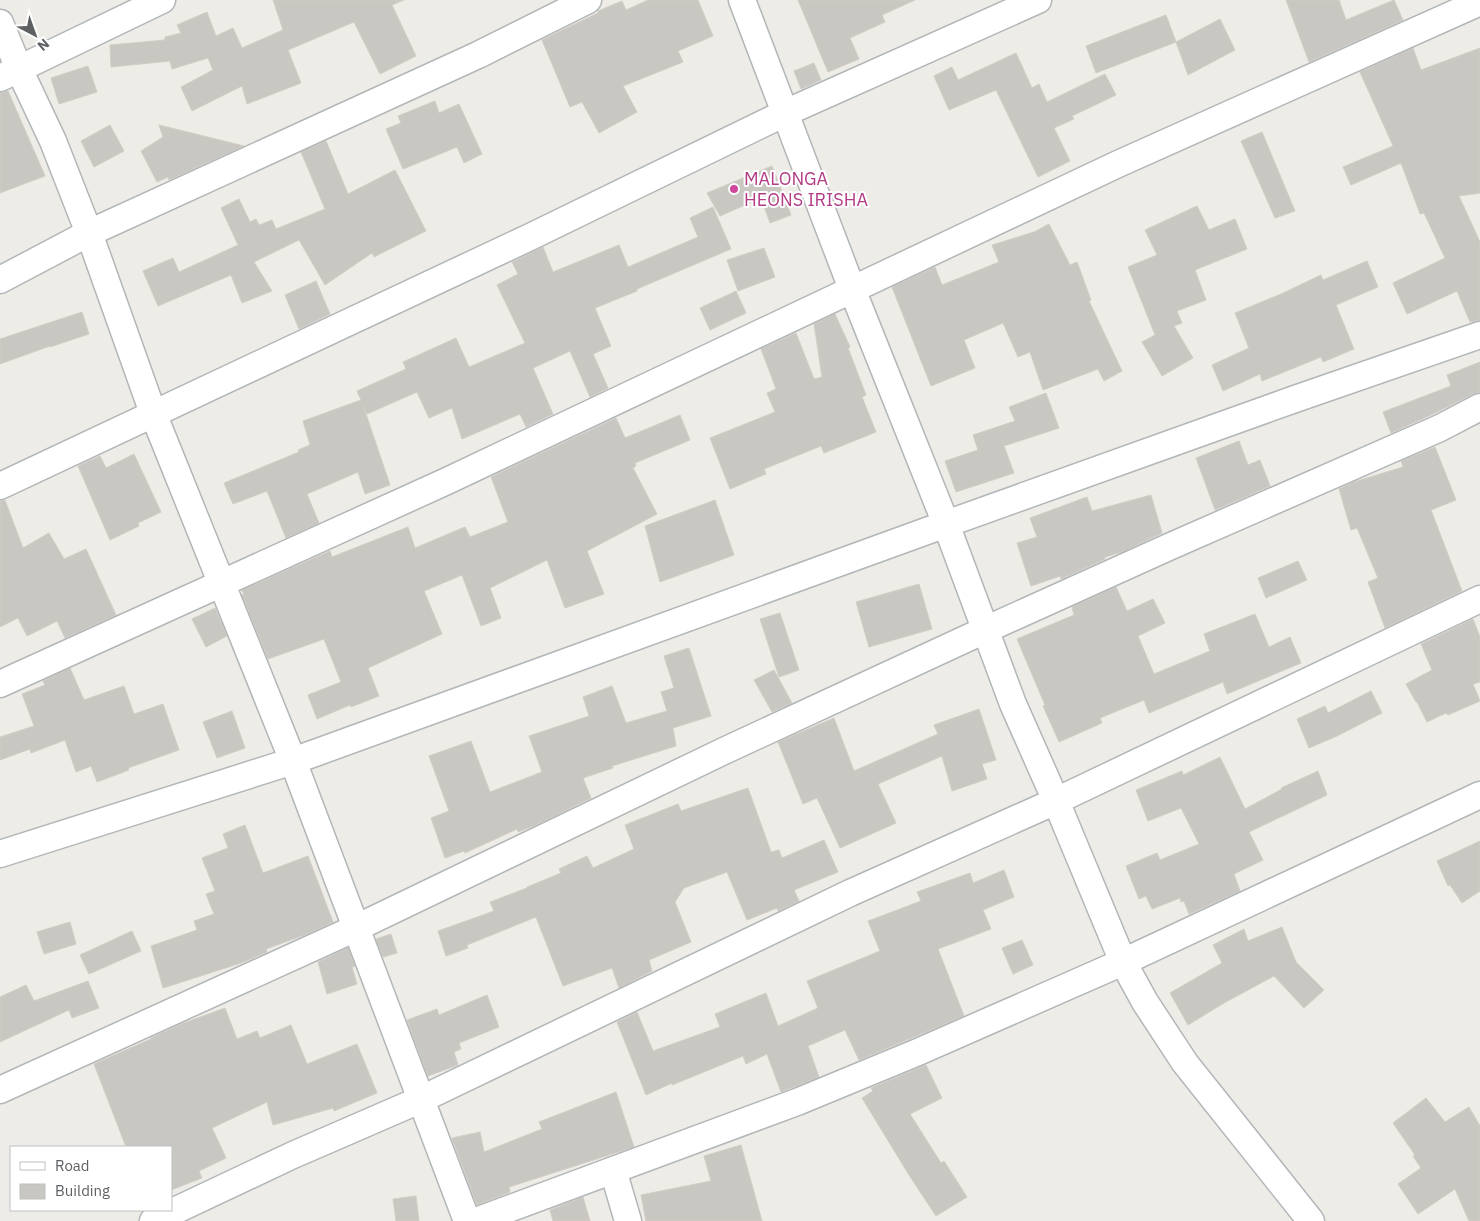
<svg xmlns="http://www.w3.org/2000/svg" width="1480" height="1221" font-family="'IBM Plex Sans',sans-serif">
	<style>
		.building { fill: #c9c7c2; stroke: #d2cdc5 }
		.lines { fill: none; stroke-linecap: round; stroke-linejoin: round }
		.street-casing { stroke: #b3b6b9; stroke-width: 29 }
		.street { stroke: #fff; stroke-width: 26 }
		.hotel-dot { fill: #d1479c; stroke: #fff; stroke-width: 2 }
		.labels { text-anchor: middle; stroke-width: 4; stroke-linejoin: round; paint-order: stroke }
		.hotel-label { font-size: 18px; fill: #b23c85; stroke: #fff; text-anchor: start }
	</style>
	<rect width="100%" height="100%" fill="#eeece6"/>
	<!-- building -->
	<path class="building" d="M 273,0 L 404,0 L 392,5 L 416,56 L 380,74 L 354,22 L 288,50 L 301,83 L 247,104 L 242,86 L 192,111 L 181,87 L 213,70 L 208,58 L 172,69 L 170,61 L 111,67 L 110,45 L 165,40 L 165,37 L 181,33 L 177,25 L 207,12 L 216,36 L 233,28 L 242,48 L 283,30 Z
		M 648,0 L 698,0 L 713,36 L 678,51 L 683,62 L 623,86 L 637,112 L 599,133 L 582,102 L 570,107 L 542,40 L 598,13 L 598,11 L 622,1 L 626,10 Z
		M 798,0 L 915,0 L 882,15 L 885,22 L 850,38 L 859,59 L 828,72 Z
		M 1286,0 L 1339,0 L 1346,20 L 1394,0 L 1403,20 L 1309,62 Z
		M 1166,15 L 1176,42 L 1096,73 L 1086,46 Z
		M 1220,19 L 1235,50 L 1188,75 L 1176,42 Z
		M 1413,48 L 1421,70 L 1480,48 L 1480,193 L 1459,196 L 1480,242 L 1480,320 L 1470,322 L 1457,291 L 1407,314 L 1393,283 L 1445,258 L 1424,213 L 1420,214 L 1401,163 L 1351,185 L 1343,167 L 1393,146 L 1360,72 Z
		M 1016,53 L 1032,88 L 1039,84 L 1047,102 L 1105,74 L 1116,95 L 1072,116 L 1074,119 L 1054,128 L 1070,161 L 1038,177 L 996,90 L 949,110 L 934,76 L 952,67 L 958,80 Z
		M 814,63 L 821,80 L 801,89 L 794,71 Z
		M 88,66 L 97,92 L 59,104 L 51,78 Z
		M 8,91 L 45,176 L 0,193 L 0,93 Z
		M 435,101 L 439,113 L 459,104 L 482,154 L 464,163 L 457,147 L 403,169 L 386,129 L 401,123 L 398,116 Z
		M 110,125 L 124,151 L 94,167 L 81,141 Z
		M 159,125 L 244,146 L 169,180 L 168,177 L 157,182 L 141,151 L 163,137 Z
		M 1262,132 L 1295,211 L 1275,218 L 1241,141 Z
		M 326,141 L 348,194 L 395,170 L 426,231 L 374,257 L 372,253 L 325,285 L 299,240 L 254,262 L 272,291 L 242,303 L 231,275 L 158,306 L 143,271 L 173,258 L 179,272 L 238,245 L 221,208 L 239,199 L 250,222 L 256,219 L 259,225 L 272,220 L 276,229 L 325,209 L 301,152 Z
		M 772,166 L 791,215 L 770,223 L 761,198 L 720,216 L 707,193 Z
		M 1197,206 L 1209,230 L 1235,219 L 1247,249 L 1195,270 L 1206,300 L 1177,311 L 1182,323 L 1174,326 L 1193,358 L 1162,376 L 1142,342 L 1155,335 L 1128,267 L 1157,255 L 1145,230 Z
		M 713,207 L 731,249 L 637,289 L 637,291 L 595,308 L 611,346 L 593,354 L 608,388 L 590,397 L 570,351 L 533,368 L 553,414 L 526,427 L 520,414 L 462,439 L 452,408 L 429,418 L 417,392 L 367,414 L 363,405 L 390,485 L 365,494 L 358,472 L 307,494 L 319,523 L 286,538 L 267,491 L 233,504 L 224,483 L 299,452 L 298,450 L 310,445 L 303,421 L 361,400 L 357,391 L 406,369 L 403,362 L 456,338 L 469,367 L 525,343 L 497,285 L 518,274 L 512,262 L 543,247 L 553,272 L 619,245 L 628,267 L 698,237 L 690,218 Z
		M 1049,224 L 1070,265 L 1077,262 L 1091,300 L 1089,301 L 1122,371 L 1104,381 L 1098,369 L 1043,390 L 1030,352 L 1018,357 L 1003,323 L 964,340 L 975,368 L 931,386 L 892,287 L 935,267 L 942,285 L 999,262 L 992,245 L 1034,232 Z
		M 764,248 L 775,277 L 738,291 L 727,260 Z
		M 1367,261 L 1378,287 L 1336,305 L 1354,349 L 1323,362 L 1321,357 L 1262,381 L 1260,374 L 1223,391 L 1212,365 L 1249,348 L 1235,313 L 1281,294 L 1321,275 L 1323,280 Z
		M 316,281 L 330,314 L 299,329 L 285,295 Z
		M 736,291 L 746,313 L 710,330 L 700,308 Z
		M 82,312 L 89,334 L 50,347 L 50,346 L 0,364 L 0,339 Z
		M 835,314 L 850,347 L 848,348 L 866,395 L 862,397 L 876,432 L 824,453 L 821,446 L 764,469 L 766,474 L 730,489 L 710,438 L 775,412 L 767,393 L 776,389 L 761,349 L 796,333 L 814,379 L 822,377 L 814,324 Z
		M 1480,362 L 1480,392 L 1473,394 L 1433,414 L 1391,433 L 1383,412 L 1451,386 L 1447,375 Z
		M 1046,393 L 1059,428 L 1004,446 L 1014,473 L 956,492 L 945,461 L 978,450 L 973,435 L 1015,421 L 1009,407 Z
		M 680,415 L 690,440 L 635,463 L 636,466 L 633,468 L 657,514 L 587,551 L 604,594 L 565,608 L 547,560 L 490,588 L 501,618 L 481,626 L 462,575 L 424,591 L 442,634 L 368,668 L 379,696 L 351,707 L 350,705 L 317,719 L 308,695 L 341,682 L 324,639 L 268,659 L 242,595 L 244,594 L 242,590 L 330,551 L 332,557 L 408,527 L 415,548 L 465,527 L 470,537 L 508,522 L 491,477 L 616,418 L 625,438 Z
		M 1239,441 L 1248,465 L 1260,460 L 1270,486 L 1215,510 L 1196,458 Z
		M 1435,447 L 1456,500 L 1431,510 L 1462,591 L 1385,628 L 1368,582 L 1378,578 L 1357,528 L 1351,530 L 1339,489 L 1354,482 L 1403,467 L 1401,461 Z
		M 134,454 L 161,512 L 138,523 L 139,526 L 110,540 L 78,466 L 100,456 L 106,468 Z
		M 1151,495 L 1162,533 L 1122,552 L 1105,557 L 1105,559 L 1061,579 L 1060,576 L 1031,586 L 1017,543 L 1037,537 L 1030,518 L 1087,497 L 1092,511 Z
		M 5,500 L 23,548 L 49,533 L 64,559 L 86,549 L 116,615 L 65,638 L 57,621 L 27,636 L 18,618 L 0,627 L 0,501 Z
		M 715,500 L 734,555 L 660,582 L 645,526 Z
		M 1298,561 L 1307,580 L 1266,598 L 1258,578 Z
		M 919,584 L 932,629 L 869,647 L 856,602 Z
		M 1116,587 L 1127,611 L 1153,599 L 1165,623 L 1138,636 L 1154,674 L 1210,651 L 1204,634 L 1255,614 L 1269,647 L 1290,637 L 1301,663 L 1227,694 L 1223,682 L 1149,713 L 1144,700 L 1100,718 L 1102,723 L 1059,742 L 1043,706 L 1045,705 L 1017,639 L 1074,615 L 1072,607 Z
		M 215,608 L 227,636 L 206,647 L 192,619 Z
		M 780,613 L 799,670 L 779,677 L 760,619 Z
		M 1473,619 L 1480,637 L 1480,682 L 1473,684 L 1480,701 L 1448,715 L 1446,713 L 1427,722 L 1417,702 L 1416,702 L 1406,684 L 1432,670 L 1421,644 Z
		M 689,648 L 711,716 L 673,728 L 676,746 L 612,766 L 613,768 L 583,778 L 591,798 L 536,825 L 518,832 L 517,829 L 465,853 L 464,851 L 445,858 L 431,818 L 449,811 L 429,756 L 471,741 L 490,792 L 542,772 L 529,736 L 589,716 L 583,697 L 612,686 L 626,723 L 667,711 L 661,692 L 674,688 L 664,656 Z
		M 70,668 L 84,700 L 124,686 L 134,714 L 163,704 L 179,750 L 128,768 L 129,770 L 97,782 L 91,766 L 76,772 L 65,740 L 31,753 L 30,749 L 0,760 L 0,737 L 34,726 L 22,694 L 45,685 L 43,681 Z
		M 774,670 L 792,703 L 772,712 L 754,680 Z
		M 1371,691 L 1382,713 L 1337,736 L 1309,748 L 1297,719 L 1325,706 L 1328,713 Z
		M 979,709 L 996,760 L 982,764 L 987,779 L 952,791 L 942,756 L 878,784 L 896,823 L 840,848 L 817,798 L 803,804 L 778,742 L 834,718 L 854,771 L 938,734 L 934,725 Z
		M 232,711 L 245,748 L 217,758 L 203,722 Z
		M 1220,757 L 1245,809 L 1282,789 L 1281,788 L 1318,771 L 1327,795 L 1249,832 L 1263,860 L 1234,874 L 1240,891 L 1189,914 L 1184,901 L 1181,902 L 1180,898 L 1152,909 L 1146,896 L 1139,899 L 1126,866 L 1157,853 L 1160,860 L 1199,844 L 1181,808 L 1148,821 L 1136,790 L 1182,771 L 1183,775 Z
		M 748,788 L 771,852 L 779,850 L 782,858 L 824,840 L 838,872 L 794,890 L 799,901 L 778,911 L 777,908 L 747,920 L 727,872 L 684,888 L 675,902 L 691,942 L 649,960 L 652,971 L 619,988 L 612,968 L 563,986 L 536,917 L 467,945 L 468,948 L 446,956 L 438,931 L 494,911 L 490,902 L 527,888 L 527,887 L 561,873 L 559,869 L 587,856 L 593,868 L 634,849 L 625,825 L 678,804 L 681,811 Z
		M 245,825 L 263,873 L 308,856 L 333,922 L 307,934 L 266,949 L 267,952 L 241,963 L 163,988 L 151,946 L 197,930 L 194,921 L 214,914 L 206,894 L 215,891 L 202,858 L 228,848 L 223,834 Z
		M 1480,841 L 1480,891 L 1462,903 L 1450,885 L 1448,886 L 1437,861 Z
		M 1004,870 L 1014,897 L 983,910 L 991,929 L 938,949 L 964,1016 L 859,1060 L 845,1030 L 808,1046 L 819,1077 L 781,1092 L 767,1054 L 746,1064 L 743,1056 L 672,1085 L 672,1083 L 646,1095 L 617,1022 L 637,1012 L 653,1051 L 720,1027 L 715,1014 L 766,993 L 778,1026 L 818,1008 L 807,981 L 880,951 L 868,921 L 921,901 L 917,892 L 970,873 L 973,883 Z
		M 70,922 L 76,944 L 44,954 L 37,932 Z
		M 1282,927 L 1296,962 L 1324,990 L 1304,1008 L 1274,976 L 1224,1003 L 1188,1025 L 1170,993 L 1222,963 L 1213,945 L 1244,929 L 1248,941 Z
		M 132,931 L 141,951 L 89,974 L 80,955 Z
		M 391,934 L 397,953 L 383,957 L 376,939 Z
		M 1022,940 L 1033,965 L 1013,974 L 1002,948 Z
		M 348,948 L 355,966 L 352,967 L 357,984 L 327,994 L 318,962 Z
		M 88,981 L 99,1008 L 72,1018 L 69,1010 L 0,1042 L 0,997 L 26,985 L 34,1001 Z
		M 487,995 L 499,1027 L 459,1043 L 461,1049 L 454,1052 L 458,1065 L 428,1076 L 407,1020 L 437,1009 L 439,1015 Z
		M 225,1008 L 237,1039 L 257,1031 L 260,1038 L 291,1025 L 307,1064 L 357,1044 L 377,1093 L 334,1111 L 333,1108 L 273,1125 L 267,1102 L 212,1128 L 226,1158 L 199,1171 L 202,1178 L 171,1190 L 171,1147 L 126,1147 L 94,1064 L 151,1039 L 151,1038 L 181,1024 Z
		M 926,1065 L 942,1098 L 910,1114 L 941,1163 L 944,1161 L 967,1197 L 936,1216 L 909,1175 L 862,1098 L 873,1091 L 871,1088 Z
		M 616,1092 L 634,1147 L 509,1187 L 510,1192 L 477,1205 L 452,1138 L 480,1132 L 484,1152 L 542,1129 L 539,1122 Z
		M 1426,1098 L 1445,1122 L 1469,1107 L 1480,1126 L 1480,1221 L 1469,1221 L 1455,1189 L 1418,1214 L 1398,1184 L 1421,1168 L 1413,1156 L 1415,1155 L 1393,1123 Z
		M 741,1145 L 762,1221 L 646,1221 L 641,1195 L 711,1181 L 704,1156 Z
		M 416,1196 L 419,1221 L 396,1221 L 393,1199 Z
		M 583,1197 L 590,1221 L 553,1221 L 550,1210 Z"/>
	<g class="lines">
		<defs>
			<path id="street" d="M 742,0 L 852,289 L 946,524 L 1013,704 L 1056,801 L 1123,962 L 1145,1002 L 1185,1063 L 1311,1221
				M 0,23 L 19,69 L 53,141 L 89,233 L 153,413 L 293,761 L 467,1221
				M 0,78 L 162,0
				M 0,280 L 89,233 L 478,55 L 588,0
				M 0,486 L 530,237 L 785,113 L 1038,0
				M 0,684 L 447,481 L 1118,164 L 1480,2
				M 0,854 L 293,761 L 946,524 L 1295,399 L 1480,335
				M 0,1090 L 356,928 L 726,750 L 985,630 L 1171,546 L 1440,428 L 1480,407
				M 613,1170 L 628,1221
				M 153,1221 L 293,1155 L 422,1099 L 850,893 L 1056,801 L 1480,599
				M 476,1221 L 797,1102 L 918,1052 L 1123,962 L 1480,795"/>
		</defs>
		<!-- street casing -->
		<use href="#street" class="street-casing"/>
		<!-- street -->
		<use href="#street" class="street"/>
	</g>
	<!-- markers -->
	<circle class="hotel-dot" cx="734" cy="189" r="5"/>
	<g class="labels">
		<!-- hotel labels -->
		<g class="hotel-label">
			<text x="744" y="185">MALONGA<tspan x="744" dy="21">HEONS IRISHA</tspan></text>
		</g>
	</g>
	<!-- legend -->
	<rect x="10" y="1146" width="162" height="65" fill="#ffffff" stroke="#bfc0c1"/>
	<rect x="20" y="1162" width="25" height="8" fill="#ffffff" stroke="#bfc0c1"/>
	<text x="55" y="1171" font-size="15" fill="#5e6164">Road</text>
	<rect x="20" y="1184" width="25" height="15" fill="#c9c7c2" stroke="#bfc0c1"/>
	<text x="55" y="1196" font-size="15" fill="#5e6164">Building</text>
	<!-- north arrow -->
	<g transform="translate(35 35) rotate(139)" stroke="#ffffff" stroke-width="4" paint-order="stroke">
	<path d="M0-4L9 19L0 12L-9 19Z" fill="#5e6164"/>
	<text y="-8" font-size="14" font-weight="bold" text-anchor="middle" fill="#5e6164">N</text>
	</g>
</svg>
